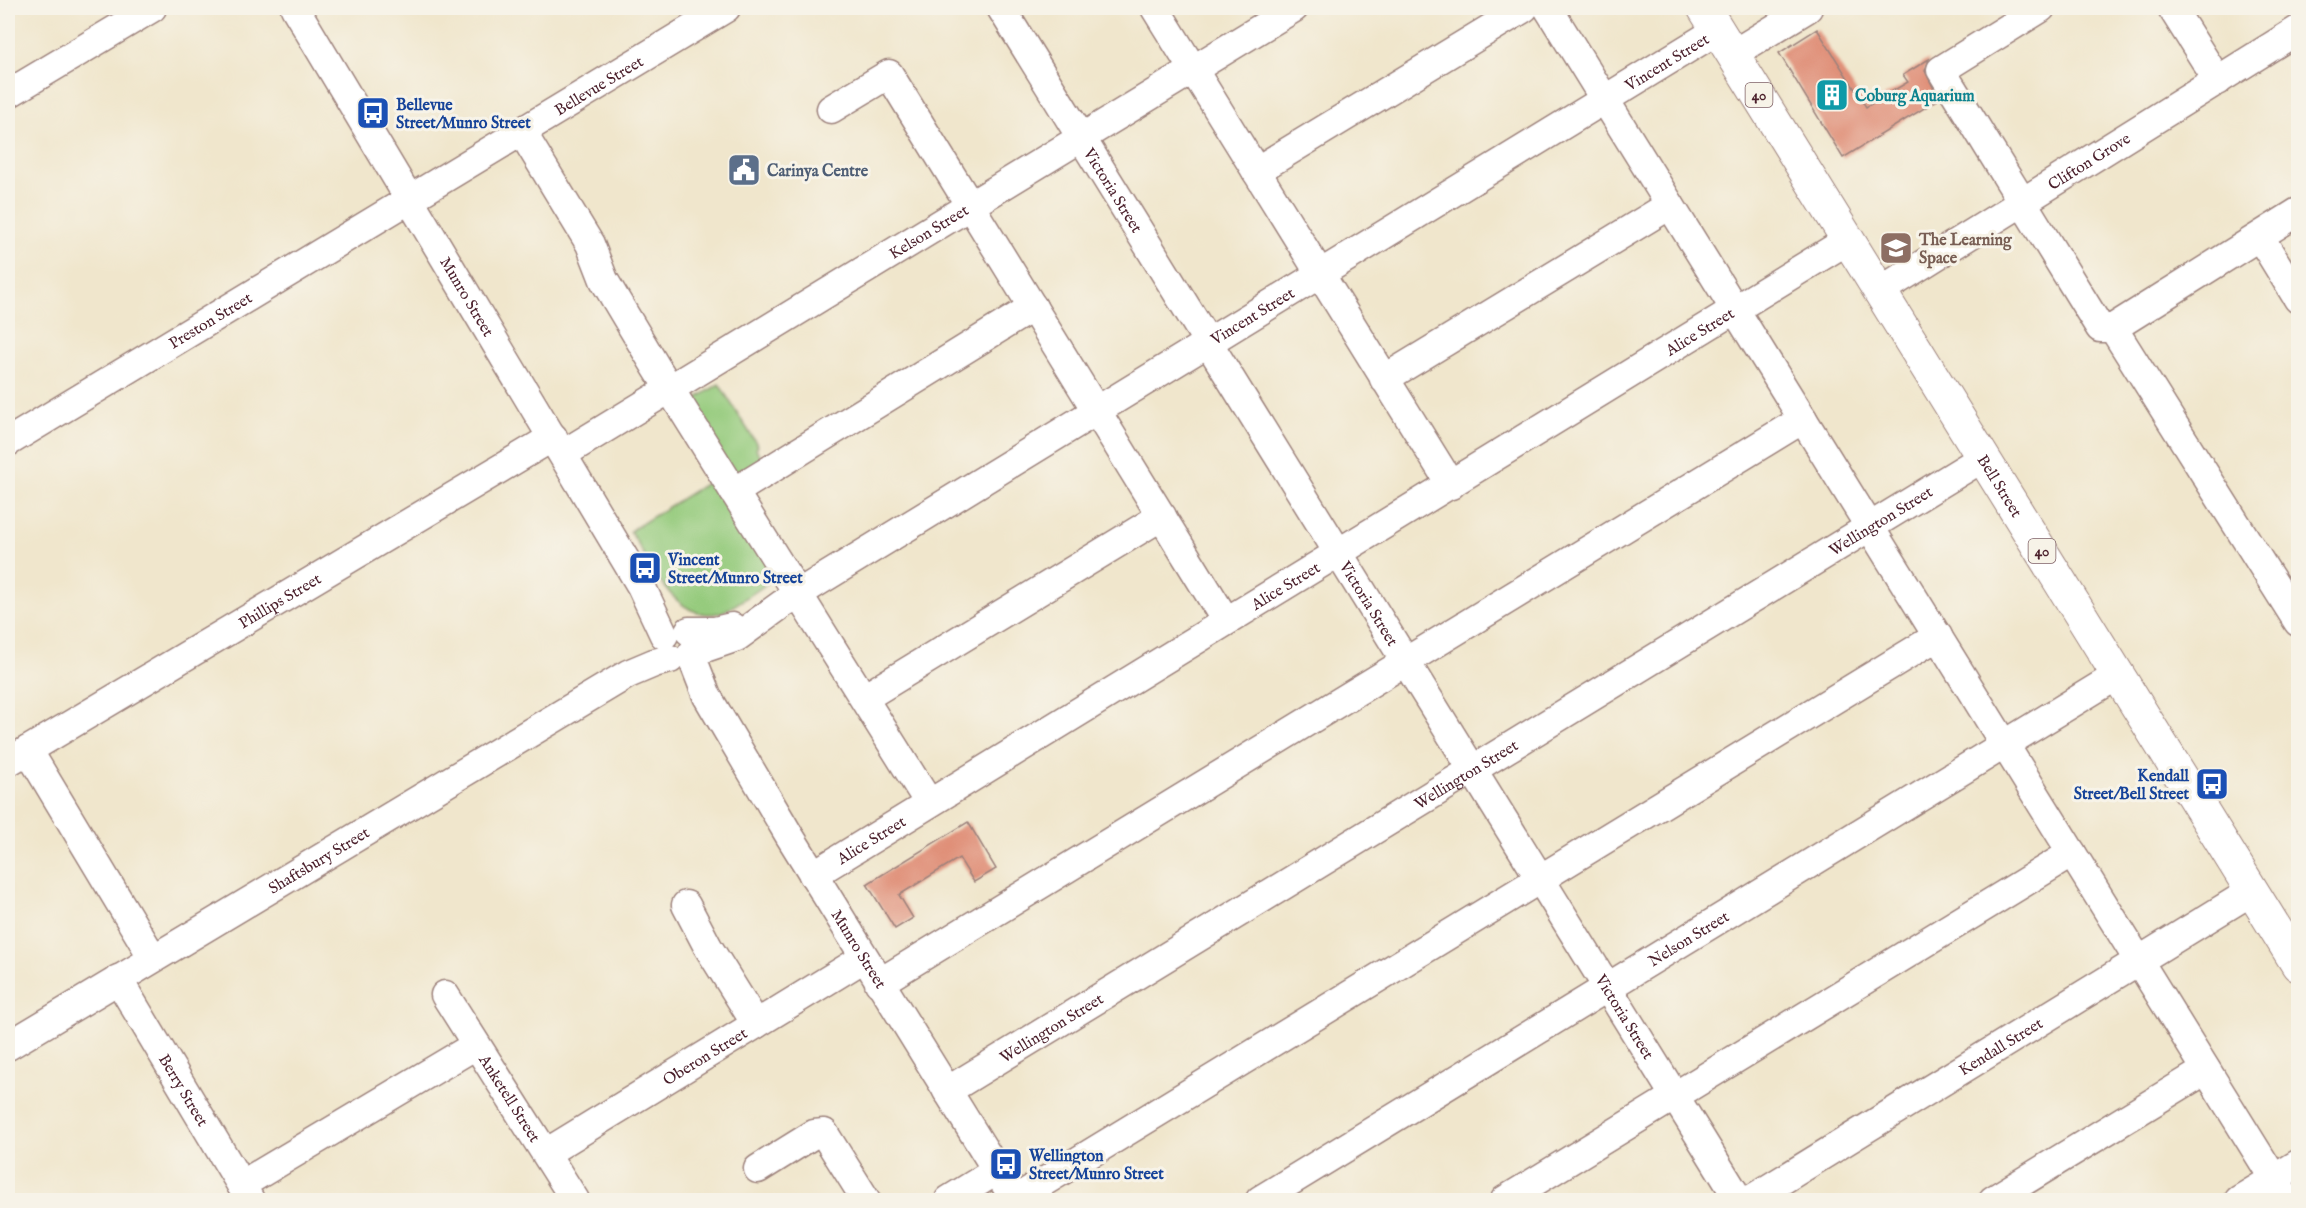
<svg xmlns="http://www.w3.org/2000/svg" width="2306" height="1208" font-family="'IM FELL English',serif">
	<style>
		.green { fill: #95cb7d; stroke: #707554; stroke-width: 1.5 }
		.building { fill: #df8c75 }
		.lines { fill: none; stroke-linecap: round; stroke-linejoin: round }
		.minor-casing { stroke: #9d827c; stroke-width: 31 }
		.highway-casing { stroke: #9d827c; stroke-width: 35 }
		.minor { stroke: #fff; stroke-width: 28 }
		.highway { stroke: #fff; stroke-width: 33 }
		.labels { text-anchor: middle; stroke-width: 6; stroke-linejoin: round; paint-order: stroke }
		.shield { fill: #f7f3e8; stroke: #7e5f64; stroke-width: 1.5 }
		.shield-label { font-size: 15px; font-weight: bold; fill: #4a1f2b }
		.street-label { font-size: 16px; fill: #4a1f2b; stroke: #f7f3e8 }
		.culture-label { font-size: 16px; font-weight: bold; fill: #0d838f; stroke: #f7f3e8; text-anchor: start }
		.transit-label { font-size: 16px; font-weight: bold; fill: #164399; stroke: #f7f3e8; text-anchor: start }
		.service-label { font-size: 16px; font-weight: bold; fill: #4e5e75; stroke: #f7f3e8; text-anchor: start }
		.education-label { font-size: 16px; font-weight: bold; fill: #785e54; stroke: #f7f3e8; text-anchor: start }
	</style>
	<rect width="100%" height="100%" fill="#f7f3e8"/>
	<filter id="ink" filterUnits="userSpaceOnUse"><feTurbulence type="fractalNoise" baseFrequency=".0167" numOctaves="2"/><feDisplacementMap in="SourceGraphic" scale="12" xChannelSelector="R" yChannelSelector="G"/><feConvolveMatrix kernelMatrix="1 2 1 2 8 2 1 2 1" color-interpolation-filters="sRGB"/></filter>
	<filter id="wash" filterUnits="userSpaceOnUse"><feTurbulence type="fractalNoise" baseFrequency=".008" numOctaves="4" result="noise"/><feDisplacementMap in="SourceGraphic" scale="24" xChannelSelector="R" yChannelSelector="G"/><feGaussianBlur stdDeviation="1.35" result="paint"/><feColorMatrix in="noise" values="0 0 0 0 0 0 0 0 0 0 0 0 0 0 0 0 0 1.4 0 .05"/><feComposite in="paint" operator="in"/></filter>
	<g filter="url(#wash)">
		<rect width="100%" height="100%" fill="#f0e6cc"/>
		<!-- green -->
		<path class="green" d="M 719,384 L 758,446 L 756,449 L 766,466 L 739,482 L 686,405 Z
			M 716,477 L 778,576 C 766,584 729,611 719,613 C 674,623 649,561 630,531 Z"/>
		<g id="blocks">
			<!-- building -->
			<path class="building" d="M 1817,29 L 1866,107 L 1908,82 L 1903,75 L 1929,59 L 1925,71 L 1939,99 L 1843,158 L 1779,53 Z
				M 968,822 L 996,869 L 974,882 L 959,858 L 899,895 L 913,918 L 895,929 L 867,884 Z"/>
		</g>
	</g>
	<g filter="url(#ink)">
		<use href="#blocks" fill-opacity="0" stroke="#9d827c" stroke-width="1.5"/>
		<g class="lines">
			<defs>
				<g id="minor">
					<path id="s1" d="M 295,8 L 641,586 L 664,635"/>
					<path id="s2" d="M 1001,8 L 1739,1200"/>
					<path d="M 1155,8 L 1451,485"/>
					<path d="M 1548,8 L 2287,1200"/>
					<path d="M 2041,8 L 1941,70 L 2100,328 L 2113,328 L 2298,212"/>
					<path d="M 2172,8 L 2218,81"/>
					<path d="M 1733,54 L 1808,8"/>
					<path d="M 8,94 L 152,8"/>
					<path d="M 831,109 L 889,74 L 1226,621"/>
					<path d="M 522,132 L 590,244 L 604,280 L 656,367 L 929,803"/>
					<path d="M 1256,171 L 1524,8"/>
					<path d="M 2260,237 L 2298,299"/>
					<path id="s3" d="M 1880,291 L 2298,30"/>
					<path d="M 2113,328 L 2298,622"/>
					<path d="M 1384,379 L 1670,205"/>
					<path id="s4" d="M 8,442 L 726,8"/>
					<path id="s5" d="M 563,454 L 1294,8"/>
					<path d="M 734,492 L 1033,307"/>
					<path d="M 689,631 L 715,631 L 732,627"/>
					<path id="s6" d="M 693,652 L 737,637 L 785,602 L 814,584 L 1718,30"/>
					<path id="s7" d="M 691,655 L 707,696 L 789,835 L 1015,1200"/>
					<path d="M 864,698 L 1162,516"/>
					<path d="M 28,750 L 153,958"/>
					<path id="s8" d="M 8,762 L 553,437"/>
					<path id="s9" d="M 813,875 L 1848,240"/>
					<path d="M 686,905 L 708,947 L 756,1024"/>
					<path id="s10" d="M 118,979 L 250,1200"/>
					<path d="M 879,983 L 1803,419"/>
					<path id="s11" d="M 445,995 L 575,1200"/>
					<path id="s12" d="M 8,1046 L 628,674 L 654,663 L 670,659"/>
					<path id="s13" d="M 947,1091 L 1984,457"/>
					<path id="s14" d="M 546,1153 L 864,958"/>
					<path d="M 758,1169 L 814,1134 L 824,1133 L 866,1200"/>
					<path d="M 241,1185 L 476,1045"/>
					<path d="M 949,1200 L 996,1171"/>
					<path d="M 1014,1200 L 1938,636"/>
					<path id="s15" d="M 1260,1200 L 2118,675"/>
					<path d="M 1505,1200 L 2072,853"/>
					<path id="s16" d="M 1750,1200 L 2252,891"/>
					<path d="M 1993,1200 L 2206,1070"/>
					<path d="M 2239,1200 L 2298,1164"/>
				</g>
				<g id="highway">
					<path id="s17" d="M 1704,8 L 2298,965"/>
				</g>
			</defs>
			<!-- minor casing -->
			<use href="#minor" class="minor-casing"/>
			<!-- highway casing -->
			<use href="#highway" class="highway-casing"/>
			<!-- minor -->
			<use href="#minor" class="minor"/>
			<!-- highway -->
			<use href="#highway" class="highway"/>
		</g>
	</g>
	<!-- icons -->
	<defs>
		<symbol id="building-square" viewBox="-11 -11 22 22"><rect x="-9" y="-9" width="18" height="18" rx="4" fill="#0f9aa8" stroke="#f7f3e8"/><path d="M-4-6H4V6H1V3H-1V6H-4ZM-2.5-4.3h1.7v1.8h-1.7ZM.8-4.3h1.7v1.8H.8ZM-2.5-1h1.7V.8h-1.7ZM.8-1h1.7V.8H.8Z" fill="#fff"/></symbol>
		<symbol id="bus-square" viewBox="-11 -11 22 22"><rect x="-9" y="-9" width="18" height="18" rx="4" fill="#1a4fb4" stroke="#f7f3e8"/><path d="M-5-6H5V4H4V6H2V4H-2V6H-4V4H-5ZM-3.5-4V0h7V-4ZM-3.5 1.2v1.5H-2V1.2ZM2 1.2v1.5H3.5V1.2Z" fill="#fff"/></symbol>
		<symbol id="civic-square" viewBox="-11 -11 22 22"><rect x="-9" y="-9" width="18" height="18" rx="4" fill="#5c6f8a" stroke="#f7f3e8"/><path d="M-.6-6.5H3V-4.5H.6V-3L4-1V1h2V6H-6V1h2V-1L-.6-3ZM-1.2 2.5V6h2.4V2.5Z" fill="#fff"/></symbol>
		<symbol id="school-square" viewBox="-11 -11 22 22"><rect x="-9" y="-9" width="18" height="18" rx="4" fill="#8d6e63" stroke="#f7f3e8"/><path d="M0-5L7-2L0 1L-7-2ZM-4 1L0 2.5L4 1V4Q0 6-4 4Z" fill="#fff"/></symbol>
	</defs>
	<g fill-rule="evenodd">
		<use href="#building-square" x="1813" y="76" width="38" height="38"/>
		<use href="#bus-square" x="354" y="94" width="38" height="38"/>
		<use href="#civic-square" x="725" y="151" width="38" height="38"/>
		<use href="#school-square" x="1877" y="229" width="38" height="38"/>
		<use href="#bus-square" x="626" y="549" width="38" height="38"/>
		<use href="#bus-square" x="2193" y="765" width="38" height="38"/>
		<use href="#bus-square" x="987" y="1145" width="38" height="38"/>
	</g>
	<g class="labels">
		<!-- shield labels -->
		<g class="shield">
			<rect x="1745.5" y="83" width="27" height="24" rx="4.5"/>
			<rect x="2028.5" y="539" width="27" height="24" rx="4.5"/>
		</g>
		<g class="shield-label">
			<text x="1759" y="100">40</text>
			<text x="2042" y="556">40</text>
		</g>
		<!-- street labels -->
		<g class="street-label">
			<text dy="6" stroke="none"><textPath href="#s6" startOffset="1140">Vincent Street</textPath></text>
			<text dy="6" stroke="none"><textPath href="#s4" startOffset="690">Bellevue Street</textPath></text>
			<text dy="6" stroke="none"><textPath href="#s3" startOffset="246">Clifton Grove</textPath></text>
			<text dy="6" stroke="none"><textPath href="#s2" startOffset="214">Victoria Street</textPath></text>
			<text dy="6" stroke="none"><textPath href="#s5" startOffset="428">Kelson Street</textPath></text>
			<text dy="6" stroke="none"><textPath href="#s1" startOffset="336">Munro Street</textPath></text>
			<text dy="6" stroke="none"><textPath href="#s6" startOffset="654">Vincent Street</textPath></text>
			<text dy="6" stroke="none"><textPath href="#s4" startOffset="236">Preston Street</textPath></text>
			<text dy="6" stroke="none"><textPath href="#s9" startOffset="1040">Alice Street</textPath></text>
			<text dy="6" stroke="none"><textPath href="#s17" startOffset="562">Bell Street</textPath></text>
			<text dy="6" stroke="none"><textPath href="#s13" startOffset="1094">Wellington Street</textPath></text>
			<text dy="6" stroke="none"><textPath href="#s9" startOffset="554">Alice Street</textPath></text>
			<text dy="6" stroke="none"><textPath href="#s8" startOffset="316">Phillips Street</textPath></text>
			<text dy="6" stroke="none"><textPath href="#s2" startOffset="700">Victoria Street</textPath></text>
			<text dy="6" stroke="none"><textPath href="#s13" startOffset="608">Wellington Street</textPath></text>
			<text dy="6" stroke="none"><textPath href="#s9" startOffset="68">Alice Street</textPath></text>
			<text dy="6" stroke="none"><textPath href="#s12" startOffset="362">Shaftsbury Street</textPath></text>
			<text dy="6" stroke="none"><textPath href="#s15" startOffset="502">Nelson Street</textPath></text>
			<text dy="6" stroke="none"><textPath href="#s7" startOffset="339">Munro Street</textPath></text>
			<text dy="6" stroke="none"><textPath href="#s2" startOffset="1186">Victoria Street</textPath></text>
			<text dy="6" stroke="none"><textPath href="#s13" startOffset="122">Wellington Street</textPath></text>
			<text dy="6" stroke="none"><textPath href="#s16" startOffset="294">Kendall Street</textPath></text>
			<text dy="6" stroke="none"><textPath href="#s14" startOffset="186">Oberon Street</textPath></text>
			<text dy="6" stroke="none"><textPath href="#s10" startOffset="129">Berry Street</textPath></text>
			<text dy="6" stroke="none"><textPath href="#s11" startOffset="122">Anketell Street</textPath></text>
		</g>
		<!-- culture labels -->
		<g class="culture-label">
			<text x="1855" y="101">Coburg Aquarium</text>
		</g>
		<!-- transit labels -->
		<g class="transit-label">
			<text x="396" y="110">Bellevue<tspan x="396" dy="18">Street/Munro Street</tspan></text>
			<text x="668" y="565">Vincent<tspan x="668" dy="18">Street/Munro Street</tspan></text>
			<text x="2189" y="781" text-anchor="end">Kendall<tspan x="2189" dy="18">Street/Bell Street</tspan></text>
			<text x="1029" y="1161">Wellington<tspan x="1029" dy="18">Street/Munro Street</tspan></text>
		</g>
		<!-- service labels -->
		<g class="service-label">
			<text x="767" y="176">Carinya Centre</text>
		</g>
		<!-- education labels -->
		<g class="education-label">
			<text x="1919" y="245">The Learning<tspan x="1919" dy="18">Space</tspan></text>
		</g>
	</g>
	<!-- margin -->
	<rect width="2306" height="1208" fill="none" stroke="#f7f3e8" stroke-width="30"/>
</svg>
